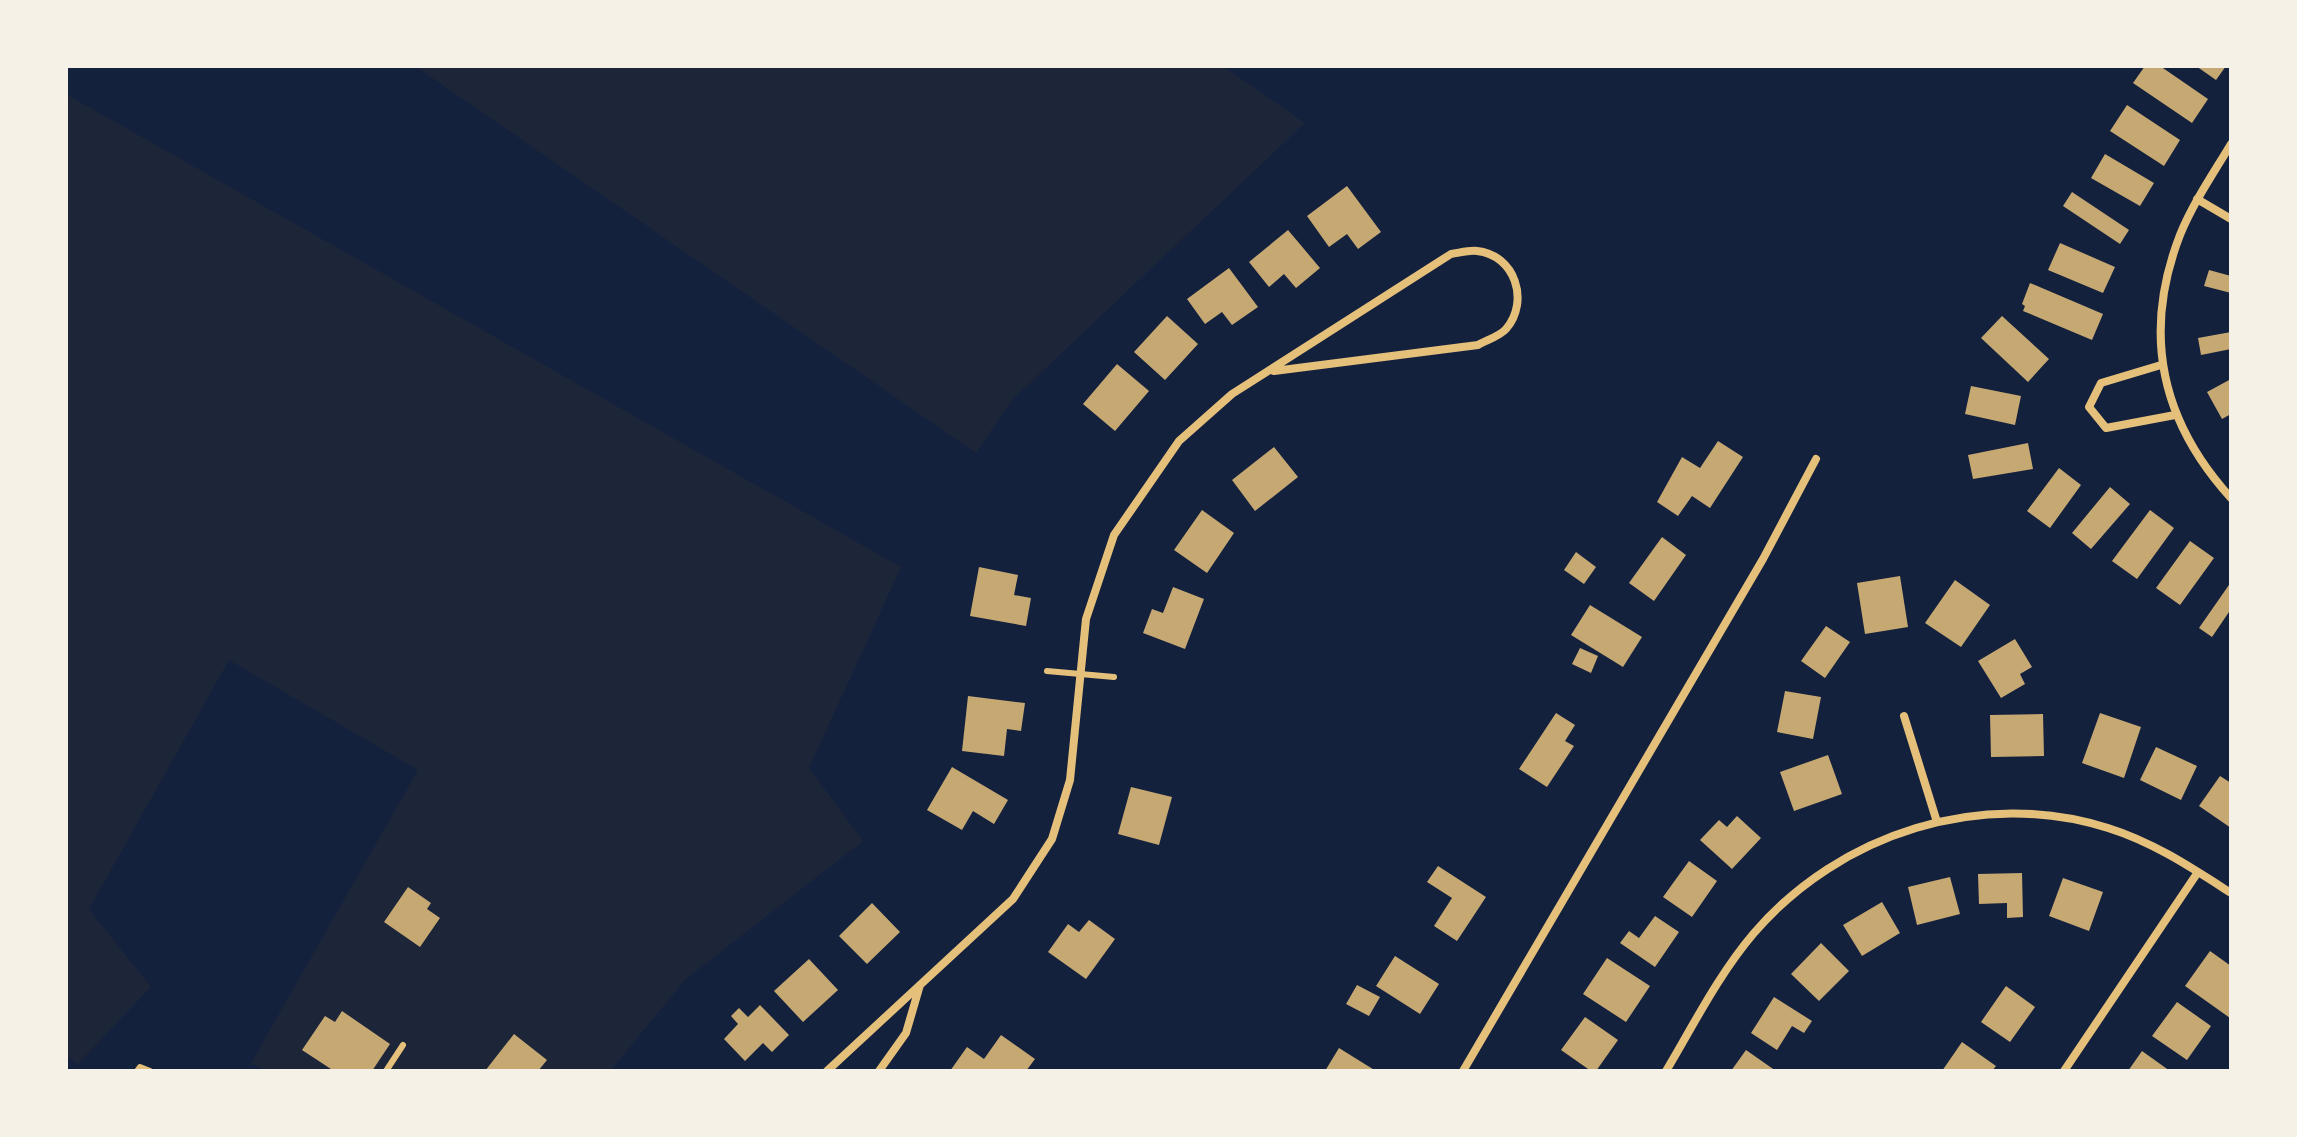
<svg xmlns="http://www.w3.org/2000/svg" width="2297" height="1137" font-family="'PT Serif',serif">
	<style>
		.green { fill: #1d2539 }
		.building { fill: #c6a872 }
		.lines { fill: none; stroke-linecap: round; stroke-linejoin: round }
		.service { stroke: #e5c07b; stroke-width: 6 }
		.minor { stroke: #e5c07b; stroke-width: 8 }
	</style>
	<rect width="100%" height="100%" fill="#14213d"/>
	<!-- green -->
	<path class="green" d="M 415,66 L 1223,66 L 1305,123 L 1012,400 L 976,453 Z
		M 66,94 L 901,567 L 809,768 L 863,841 L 686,979 L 610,1071 L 267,1071 L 251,1063 L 418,770 L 229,660 L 89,909 L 151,987 L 78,1064 L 66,1056 Z"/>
	<!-- building -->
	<path class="building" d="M 2145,66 L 2160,66 L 2208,99 L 2192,123 L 2133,83 Z
		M 2196,66 L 2226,66 L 2216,80 Z
		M 2127,105 L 2180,140 L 2164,166 L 2110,131 Z
		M 2105,154 L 2154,183 L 2140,206 L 2091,178 Z
		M 1347,186 L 1381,232 L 1358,249 L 1347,234 L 1329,247 L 1307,216 Z
		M 2072,192 L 2129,230 L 2120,244 L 2063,206 Z
		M 1288,230 L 1320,268 L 1296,288 L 1284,274 L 1269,287 L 1249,262 Z
		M 2060,243 L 2115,267 L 2103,293 L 2048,270 Z
		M 1229,268 L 1258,307 L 1232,325 L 1222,312 L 1205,324 L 1187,299 Z
		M 2209,270 L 2231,276 L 2231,293 L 2204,286 Z
		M 2030,283 L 2103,314 L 2092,340 L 2023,311 L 2025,306 L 2022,304 Z
		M 1167,316 L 1198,344 L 1165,380 L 1134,352 Z
		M 2002,316 L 2049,359 L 2028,382 L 1981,338 Z
		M 2231,332 L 2231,349 L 2201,355 L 2198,338 Z
		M 1117,364 L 1149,391 L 1115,431 L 1083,404 Z
		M 2231,379 L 2231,414 L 2222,419 L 2207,392 Z
		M 1971,386 L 2021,396 L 2015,425 L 1965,414 Z
		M 1718,441 L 1743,457 L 1710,508 L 1692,496 L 1678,516 L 1657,502 L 1682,457 L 1700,468 Z
		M 2028,443 L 2033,469 L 1973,479 L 1968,455 Z
		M 1274,447 L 1298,477 L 1255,511 L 1232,480 Z
		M 2059,468 L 2081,485 L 2050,528 L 2027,511 Z
		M 2110,487 L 2130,504 L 2091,549 L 2072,533 Z
		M 1202,510 L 1234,533 L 1207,573 L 1174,550 Z
		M 2150,510 L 2174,528 L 2137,579 L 2112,561 Z
		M 1662,537 L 1686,555 L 1654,601 L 1629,583 Z
		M 2190,541 L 2214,558 L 2180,605 L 2156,588 Z
		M 1576,552 L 1596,567 L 1584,584 L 1564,570 Z
		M 979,567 L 1018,575 L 1014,595 L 1031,598 L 1026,626 L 970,616 Z
		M 1900,576 L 1908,627 L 1865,634 L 1857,583 Z
		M 1955,580 L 1990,605 L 1961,647 L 1925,623 Z
		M 2231,582 L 2231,609 L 2212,637 L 2199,628 Z
		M 1173,587 L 1204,599 L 1185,649 L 1143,633 L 1152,609 L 1163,613 Z
		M 1590,605 L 1642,637 L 1623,667 L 1571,635 Z
		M 1826,626 L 1850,642 L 1825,678 L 1801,661 Z
		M 2015,639 L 2032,667 L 2020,674 L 2025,684 L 2001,698 L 1978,661 Z
		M 1580,648 L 1598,656 L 1591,673 L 1572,664 Z
		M 1785,691 L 1821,697 L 1813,739 L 1777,732 Z
		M 968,696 L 1025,703 L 1021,731 L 1007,729 L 1004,756 L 962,751 Z
		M 1556,713 L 1575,725 L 1565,741 L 1574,746 L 1547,787 L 1519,769 Z
		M 2100,713 L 2141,727 L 2124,778 L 2082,763 Z
		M 2043,714 L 2044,756 L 1991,757 L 1990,715 Z
		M 2156,747 L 2197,766 L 2181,800 L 2140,780 Z
		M 1828,755 L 1842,794 L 1794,811 L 1780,772 Z
		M 952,767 L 1008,800 L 994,824 L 973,811 L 962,830 L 927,810 Z
		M 2220,776 L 2231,783 L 2231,828 L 2199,806 Z
		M 1131,787 L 1172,797 L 1159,845 L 1118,834 Z
		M 1737,816 L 1761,838 L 1732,869 L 1700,840 L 1719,820 L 1727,827 Z
		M 1689,861 L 1717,881 L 1692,917 L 1663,897 Z
		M 1438,866 L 1486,897 L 1457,941 L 1434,926 L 1452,898 L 1427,882 Z
		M 2022,873 L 2023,917 L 2007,918 L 2007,903 L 1979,904 L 1978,874 Z
		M 1950,877 L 1960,914 L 1917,925 L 1908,887 Z
		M 2063,878 L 2103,892 L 2089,931 L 2049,916 Z
		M 408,887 L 431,903 L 427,909 L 440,918 L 420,947 L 384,922 Z
		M 1882,902 L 1900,933 L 1862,956 L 1843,925 Z
		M 872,903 L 900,932 L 867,964 L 839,936 Z
		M 1655,916 L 1679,932 L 1655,967 L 1620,943 L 1629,931 L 1639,938 Z
		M 1089,920 L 1115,939 L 1086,979 L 1048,952 L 1068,924 L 1079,932 Z
		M 1821,943 L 1849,971 L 1819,1001 L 1791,974 Z
		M 2210,951 L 2231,966 L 2230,1018 L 2185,986 Z
		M 1395,956 L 1439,984 L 1420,1014 L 1376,986 Z
		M 1607,958 L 1650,986 L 1626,1022 L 1583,994 Z
		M 809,959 L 838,990 L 803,1022 L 774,991 Z
		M 1357,985 L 1380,997 L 1369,1016 L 1346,1004 Z
		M 2006,986 L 2035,1007 L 2010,1042 L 1981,1022 Z
		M 1774,997 L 1812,1021 L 1804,1033 L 1792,1026 L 1777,1050 L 1751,1033 Z
		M 2177,1002 L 2211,1026 L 2187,1060 L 2152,1036 Z
		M 760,1005 L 789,1035 L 772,1052 L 763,1043 L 745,1061 L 724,1039 L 738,1024 L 731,1016 L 739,1008 L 748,1017 Z
		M 342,1011 L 390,1044 L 372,1071 L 334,1071 L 302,1050 L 325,1016 L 335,1022 Z
		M 1585,1017 L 1618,1040 L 1596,1071 L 1591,1071 L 1561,1050 Z
		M 514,1034 L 547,1060 L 538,1071 L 485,1071 Z
		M 1001,1035 L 1035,1059 L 1026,1071 L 950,1071 L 967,1047 L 984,1059 Z
		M 1962,1042 L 1996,1066 L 1992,1071 L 1942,1071 Z
		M 1339,1048 L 1376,1071 L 1325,1071 Z
		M 1746,1050 L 1776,1071 L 1731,1071 Z
		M 2142,1051 L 2170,1071 L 2128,1071 Z"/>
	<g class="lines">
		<!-- service -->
		<path class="service" d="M 1047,671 L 1114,677
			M 137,1071 L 140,1067 L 150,1071
			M 386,1071 L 403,1045"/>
		<!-- minor -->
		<path class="minor" d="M 2231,144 C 2213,174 2193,203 2180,235 C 2142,333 2161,421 2231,498
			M 2197,199 L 2231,219
			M 2161,365 L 2101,383 L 2089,407 L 2106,428 L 2175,415
			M 1904,716 L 1937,822
			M 827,1071 L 1013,899 L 1052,839 L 1070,780 L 1086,619 L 1114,535 L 1179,441 L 1232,394 L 1451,254 C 1459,253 1469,250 1477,251 C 1515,255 1530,301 1506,329 C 1500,336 1487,340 1478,345 L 1274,371
			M 879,1071 L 906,1033 L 920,985
			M 1463,1071 L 1763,559 L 1816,459
			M 1666,1071 C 1694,1024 1719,974 1754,933 C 1840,833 1982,788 2108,828 C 2153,842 2192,868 2231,893
			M 2064,1071 L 2198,872"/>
	</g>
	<!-- border -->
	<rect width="2297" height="1137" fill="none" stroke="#f6f1e7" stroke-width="136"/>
</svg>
